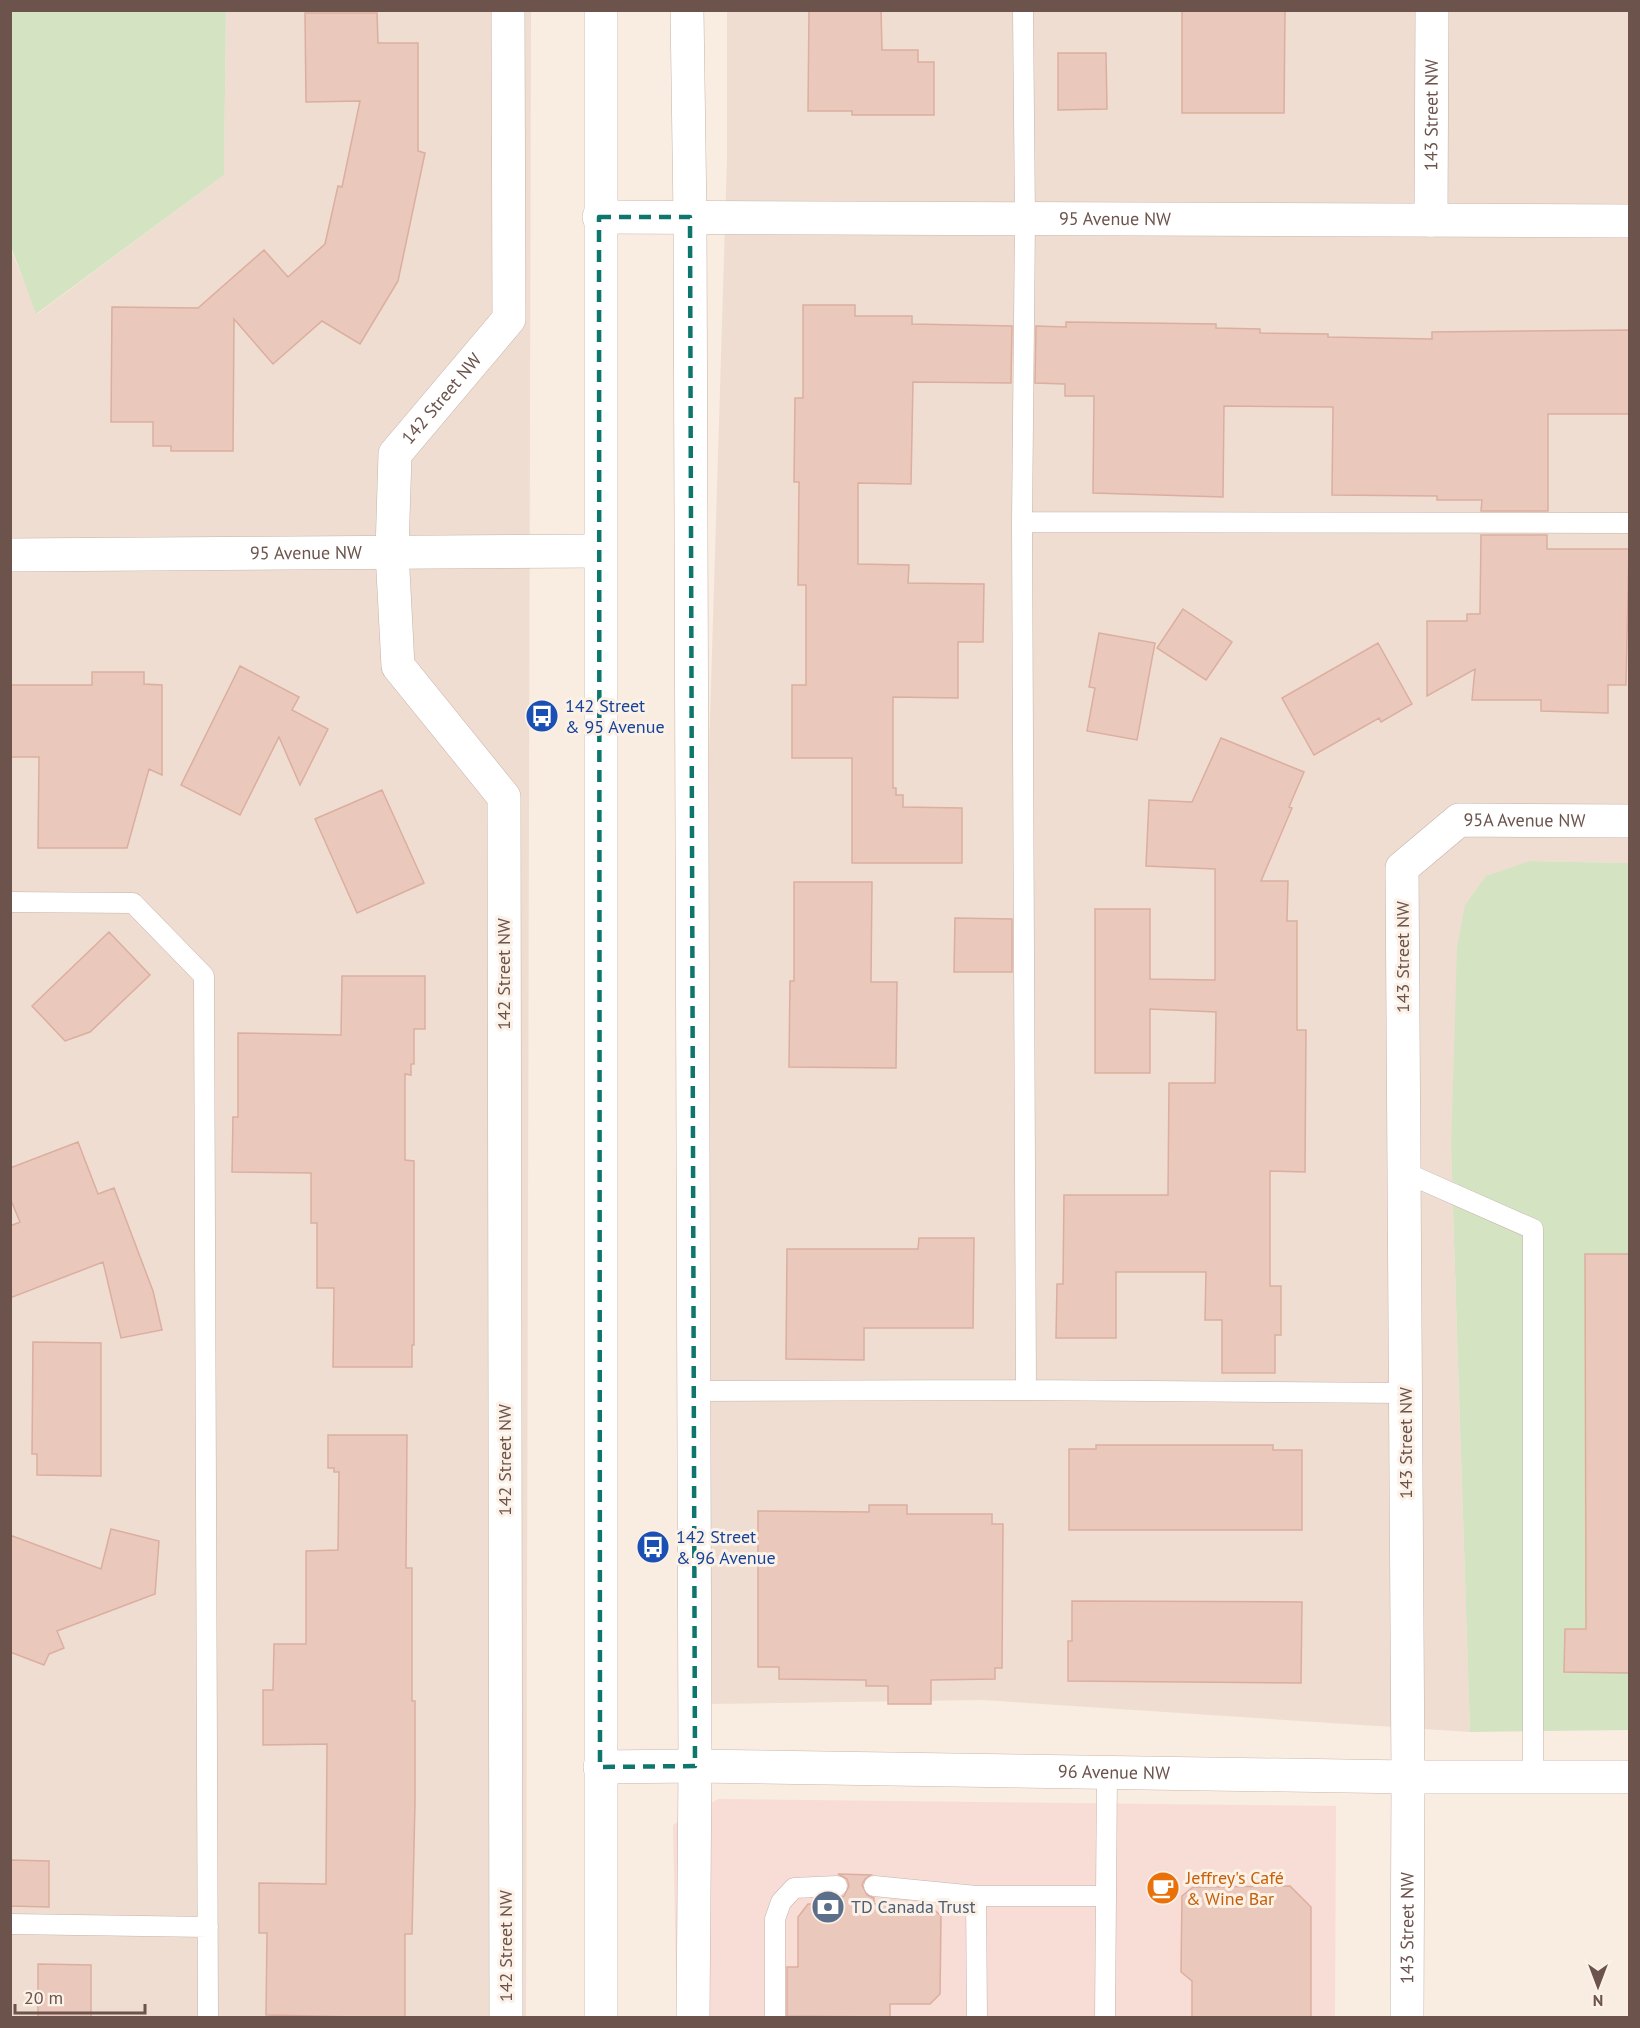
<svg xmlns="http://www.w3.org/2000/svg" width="1640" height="2028" font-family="'PT Sans',sans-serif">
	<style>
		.residential { fill: #efddd1 }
		.commercial { fill: #f8dcd6 }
		.green { fill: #d4e4c2 }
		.building { fill: #ebc8bc; stroke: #dbae9f; stroke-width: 1.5 }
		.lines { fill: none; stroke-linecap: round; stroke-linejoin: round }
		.lane-casing { stroke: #c7b3aa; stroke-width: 21 }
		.street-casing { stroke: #c7b3aa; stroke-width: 34 }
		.secondary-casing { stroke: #cdb5aa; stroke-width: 34 }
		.lane { stroke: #fff; stroke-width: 20 }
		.street { stroke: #fff; stroke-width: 33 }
		.secondary { stroke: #fff; stroke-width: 33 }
		.marked { fill: none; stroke: #0f766e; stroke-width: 4.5; stroke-dasharray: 12 8; stroke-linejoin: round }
		.labels { text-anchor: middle; stroke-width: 6; stroke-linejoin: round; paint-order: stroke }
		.street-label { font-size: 18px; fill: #6c534b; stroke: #fcf1e7 }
		.transit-label { font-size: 18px; fill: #164399; stroke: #fcf1e7; text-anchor: start }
		.food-label { font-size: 18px; fill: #c56008; stroke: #fcf1e7; text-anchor: start }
		.service-label { font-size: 18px; fill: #4e5e75; stroke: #fcf1e7; text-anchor: start }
	</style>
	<rect width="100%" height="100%" fill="#f9ece1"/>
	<!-- residential -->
	<path class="residential" d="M 226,11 L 531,11 L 526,2017 L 11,2017 L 10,247 L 37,314 L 224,175 Z
		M 727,11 L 1629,11 L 1629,863 L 1530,861 L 1451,1149 L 1470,1732 L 982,1700 L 709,1704 L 690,1376 L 727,159 Z"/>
	<!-- commercial -->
	<path class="commercial" d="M 718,1799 L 1336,1806 L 1335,2017 L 677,2017 L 673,1825 Z"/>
	<!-- green -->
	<path class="green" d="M 11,10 L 226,11 L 224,175 L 36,314 L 11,247 Z
		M 1530,861 L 1629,863 L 1629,1730 L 1470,1732 L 1451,1149 L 1457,947 L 1465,905 L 1486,876 Z"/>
	<!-- building -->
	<path class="building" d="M 809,10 L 881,10 L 882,50 L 918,50 L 918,62 L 934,62 L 934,115 L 852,115 L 852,111 L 808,111 Z
		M 1182,10 L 1285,10 L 1284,113 L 1182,113 Z
		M 305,13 L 377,13 L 378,43 L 418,43 L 418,151 L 425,153 L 398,281 L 360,344 L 322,321 L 273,364 L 234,319 L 233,451 L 171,451 L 171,446 L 153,446 L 153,422 L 111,422 L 112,307 L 198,308 L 264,250 L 288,277 L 325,244 L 338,186 L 342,187 L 360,101 L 306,102 Z
		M 1058,53 L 1106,53 L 1107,109 L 1058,110 Z
		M 803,305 L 855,305 L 855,316 L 912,316 L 912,324 L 1012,326 L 1011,383 L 913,382 L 911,484 L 858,483 L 858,564 L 909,565 L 908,583 L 984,584 L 983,642 L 958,642 L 958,698 L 893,697 L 893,788 L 896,788 L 896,795 L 903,795 L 903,807 L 962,808 L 962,863 L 852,863 L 852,758 L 792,758 L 792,685 L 806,685 L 806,585 L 798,585 L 799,482 L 794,482 L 795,398 L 803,398 Z
		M 1066,322 L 1216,324 L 1216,328 L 1260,329 L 1260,333 L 1328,334 L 1328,337 L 1432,339 L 1432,332 L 1629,330 L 1629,414 L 1548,414 L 1548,511 L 1481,511 L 1482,500 L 1437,500 L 1437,496 L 1332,495 L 1333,407 L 1224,406 L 1223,497 L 1093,493 L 1094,396 L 1065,396 L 1065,384 L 1035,383 L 1036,326 L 1066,327 Z
		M 1481,535 L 1547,535 L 1547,549 L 1629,549 L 1626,685 L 1608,685 L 1608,713 L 1541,711 L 1541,700 L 1472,700 L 1475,669 L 1427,696 L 1427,621 L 1467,621 L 1467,614 L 1480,614 Z
		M 1183,609 L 1232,642 L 1206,680 L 1157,648 Z
		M 1099,633 L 1155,643 L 1137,740 L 1087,731 L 1095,688 L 1089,687 Z
		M 1378,643 L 1412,704 L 1381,722 L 1379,718 L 1314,755 L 1282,698 Z
		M 240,666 L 299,697 L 292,710 L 328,729 L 300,785 L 279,737 L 240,815 L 181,785 Z
		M 92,672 L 144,672 L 144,684 L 162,685 L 162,775 L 149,769 L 127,848 L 38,848 L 39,757 L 10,757 L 10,685 L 92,685 Z
		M 1221,738 L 1304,772 L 1289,807 L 1292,808 L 1261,881 L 1288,881 L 1287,921 L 1297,921 L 1297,1030 L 1306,1030 L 1305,1172 L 1270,1171 L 1270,1286 L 1281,1286 L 1281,1335 L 1275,1335 L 1275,1373 L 1222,1373 L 1222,1320 L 1205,1320 L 1206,1272 L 1116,1272 L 1116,1338 L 1056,1338 L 1057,1284 L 1063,1284 L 1064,1195 L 1168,1195 L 1169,1083 L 1215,1083 L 1216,1012 L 1150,1009 L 1150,1073 L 1095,1073 L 1095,909 L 1150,909 L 1150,979 L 1215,980 L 1215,869 L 1146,866 L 1149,800 L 1192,802 Z
		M 382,790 L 424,883 L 357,913 L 315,819 Z
		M 794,882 L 872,882 L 871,982 L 897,982 L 896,1068 L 789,1067 L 790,981 L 794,981 Z
		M 955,918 L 1012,919 L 1012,972 L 954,972 Z
		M 109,932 L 150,975 L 90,1032 L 65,1041 L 32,1006 Z
		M 342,976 L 425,976 L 425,1029 L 414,1029 L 414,1064 L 411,1064 L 411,1075 L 405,1074 L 405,1160 L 414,1161 L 414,1345 L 412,1345 L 412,1367 L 333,1367 L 334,1288 L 317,1288 L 317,1223 L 311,1223 L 311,1173 L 232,1172 L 233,1117 L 238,1117 L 238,1033 L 341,1035 Z
		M 78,1142 L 98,1194 L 114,1188 L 153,1291 L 162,1330 L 121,1338 L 103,1262 L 10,1298 L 10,1226 L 20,1222 L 10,1198 L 10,1168 Z
		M 919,1238 L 974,1238 L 973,1328 L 864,1328 L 864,1360 L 786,1359 L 787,1249 L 918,1249 Z
		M 1585,1254 L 1629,1254 L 1629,1673 L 1564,1672 L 1565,1629 L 1586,1629 Z
		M 33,1342 L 101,1343 L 101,1476 L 37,1475 L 37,1454 L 32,1454 Z
		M 328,1435 L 407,1435 L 406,1568 L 412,1568 L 412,1701 L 415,1701 L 415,1802 L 412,1934 L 405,1934 L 405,2018 L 266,2015 L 267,1933 L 259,1933 L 259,1883 L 326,1884 L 327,1744 L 263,1745 L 263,1690 L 273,1690 L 274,1644 L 306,1644 L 306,1551 L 338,1550 L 339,1472 L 334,1472 L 334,1468 L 328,1468 Z
		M 1096,1445 L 1273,1445 L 1273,1450 L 1302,1450 L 1302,1530 L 1069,1530 L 1069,1449 L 1096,1449 Z
		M 869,1505 L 907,1505 L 907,1514 L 992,1514 L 992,1524 L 1003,1524 L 1002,1668 L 995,1668 L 995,1679 L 931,1680 L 931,1704 L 888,1704 L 888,1686 L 866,1686 L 866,1680 L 779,1679 L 779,1667 L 758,1667 L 758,1511 L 869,1512 Z
		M 111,1529 L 159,1541 L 155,1594 L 57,1631 L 64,1648 L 49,1654 L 44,1665 L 10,1652 L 10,1535 L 101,1569 Z
		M 1072,1601 L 1302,1602 L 1301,1683 L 1068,1681 L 1068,1641 L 1072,1641 Z
		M 10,1860 L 49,1861 L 49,1907 L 10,1906 Z
		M 838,1874 L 871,1875 L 865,1879 L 862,1885 L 867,1895 L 874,1898 L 874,1904 L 928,1904 L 941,1916 L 940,1994 L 930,2004 L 890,2004 L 890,2017 L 787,2016 L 787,1967 L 798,1967 L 798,1917 L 808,1904 L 837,1904 L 837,1898 L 844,1896 L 849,1886 L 847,1879 Z
		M 1290,1886 L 1311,1907 L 1311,2018 L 1192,2018 L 1192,1981 L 1181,1972 L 1182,1896 L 1193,1887 Z
		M 38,1964 L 91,1965 L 91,2018 L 38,2018 Z"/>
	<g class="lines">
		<defs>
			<path id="lane" d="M 1022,522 L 1025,220 L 1023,10
				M 10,902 L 133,903 L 204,976 L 208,2018
				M 1404,1172 L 1533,1229 L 1533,1778
				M 1026,1390 L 1022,522 L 1630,523
				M 693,1391 L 1026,1390 L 1405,1393
				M 874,1886 L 976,1896
				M 10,1924 L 208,1927
				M 775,2018 L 775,1919 L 781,1902 L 794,1888 L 837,1886
				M 977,2018 L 976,1896 L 1106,1896
				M 1105,2018 L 1107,1773"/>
			<g id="street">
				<path d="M 687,10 L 690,217 L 695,1766 L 693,2018"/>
				<path id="s1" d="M 1431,220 L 1432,10"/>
				<path id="s2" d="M 10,555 L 600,551"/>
				<path id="s3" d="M 506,2018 L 504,797 L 398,666 L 392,552 L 395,454 L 509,319 L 508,10"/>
				<path id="s4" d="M 1407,2018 L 1408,1777 L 1402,868 L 1459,820 L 1630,821"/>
			</g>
			<g id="secondary">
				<path d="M 601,10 L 601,2018"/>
				<path id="s5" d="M 599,217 L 1630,221"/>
				<path id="s6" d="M 600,1767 L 695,1766 L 1408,1777 L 1630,1777"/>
			</g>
		</defs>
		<!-- lane casing -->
		<use href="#lane" class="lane-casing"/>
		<!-- street casing -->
		<use href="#street" class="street-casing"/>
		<!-- secondary casing -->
		<use href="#secondary" class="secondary-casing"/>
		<!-- lane -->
		<use href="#lane" class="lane"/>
		<!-- street -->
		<use href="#street" class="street"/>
		<!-- secondary -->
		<use href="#secondary" class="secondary"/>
	</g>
	<!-- marked area -->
	<path class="marked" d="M 599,217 L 690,217 L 695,1766 L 600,1767 Z"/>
	<!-- icons -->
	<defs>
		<symbol id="bus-disc" viewBox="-11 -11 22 22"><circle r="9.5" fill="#1a4fb4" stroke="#fcf1e7"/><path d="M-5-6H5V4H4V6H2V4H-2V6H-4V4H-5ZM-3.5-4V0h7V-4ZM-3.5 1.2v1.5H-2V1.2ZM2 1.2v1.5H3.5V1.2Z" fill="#fff"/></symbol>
		<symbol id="cafe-disc" viewBox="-11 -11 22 22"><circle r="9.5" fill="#e8710a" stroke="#fcf1e7"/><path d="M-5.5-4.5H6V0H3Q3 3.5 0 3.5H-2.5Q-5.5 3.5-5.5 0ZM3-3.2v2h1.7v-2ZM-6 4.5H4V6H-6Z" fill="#fff"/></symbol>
		<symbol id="bank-disc" viewBox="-11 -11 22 22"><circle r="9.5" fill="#5c6f8a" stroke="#fcf1e7"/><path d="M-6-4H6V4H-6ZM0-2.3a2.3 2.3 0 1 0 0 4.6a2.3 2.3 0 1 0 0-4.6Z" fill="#fff"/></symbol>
	</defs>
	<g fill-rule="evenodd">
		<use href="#bus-disc" x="523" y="697" width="38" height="38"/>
		<use href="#bus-disc" x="634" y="1528" width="38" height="38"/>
		<use href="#cafe-disc" x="1144" y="1869" width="38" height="38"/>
		<use href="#bank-disc" x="809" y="1888" width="38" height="38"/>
	</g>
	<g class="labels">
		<!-- street labels -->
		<g class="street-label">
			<text dy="6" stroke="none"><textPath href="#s1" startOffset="105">143 Street NW</textPath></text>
			<text dy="6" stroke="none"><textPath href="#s5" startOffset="516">95 Avenue NW</textPath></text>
			<text dy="6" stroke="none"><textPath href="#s3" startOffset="1674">142 Street NW</textPath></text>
			<text dy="6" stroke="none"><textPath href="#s2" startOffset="296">95 Avenue NW</textPath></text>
			<text dy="6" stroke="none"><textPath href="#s4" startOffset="1290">95A Avenue NW</textPath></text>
			<text transform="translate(1403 957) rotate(-90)" y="6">143 Street NW</text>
			<text transform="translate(504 974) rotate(-90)" y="6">142 Street NW</text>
			<text transform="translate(1406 1443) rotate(-90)" y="6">143 Street NW</text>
			<text transform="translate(505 1460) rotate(-90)" y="6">142 Street NW</text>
			<text dy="6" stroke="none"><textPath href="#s6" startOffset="514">96 Avenue NW</textPath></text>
			<text dy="6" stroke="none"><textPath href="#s4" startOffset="90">143 Street NW</textPath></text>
			<text transform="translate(506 1946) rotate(-90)" y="6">142 Street NW</text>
		</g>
		<!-- transit labels -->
		<g class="transit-label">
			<text x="565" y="712">142 Street<tspan x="565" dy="21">&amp; 95 Avenue</tspan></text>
			<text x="676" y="1543">142 Street<tspan x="676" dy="21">&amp; 96 Avenue</tspan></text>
		</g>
		<!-- food labels -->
		<g class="food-label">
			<text x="1186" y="1884">Jeffrey's Café<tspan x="1186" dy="21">&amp; Wine Bar</tspan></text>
		</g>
		<!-- service labels -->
		<g class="service-label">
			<text x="851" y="1913">TD Canada Trust</text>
		</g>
	</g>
	<!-- border -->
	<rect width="1640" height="2028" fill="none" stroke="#6c534b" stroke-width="24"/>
	<!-- north arrow -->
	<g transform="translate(1598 1986) rotate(180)" stroke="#fcf1e7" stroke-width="4.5" paint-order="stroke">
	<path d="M0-4.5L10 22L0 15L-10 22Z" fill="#6c534b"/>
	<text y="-9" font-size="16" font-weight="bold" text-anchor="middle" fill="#6c534b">N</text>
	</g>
	<!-- scale -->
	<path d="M15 2004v9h130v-9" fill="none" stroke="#6c534b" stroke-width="3"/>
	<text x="24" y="2004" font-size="18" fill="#6c534b" stroke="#fcf1e7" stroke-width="4.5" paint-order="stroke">20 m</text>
</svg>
